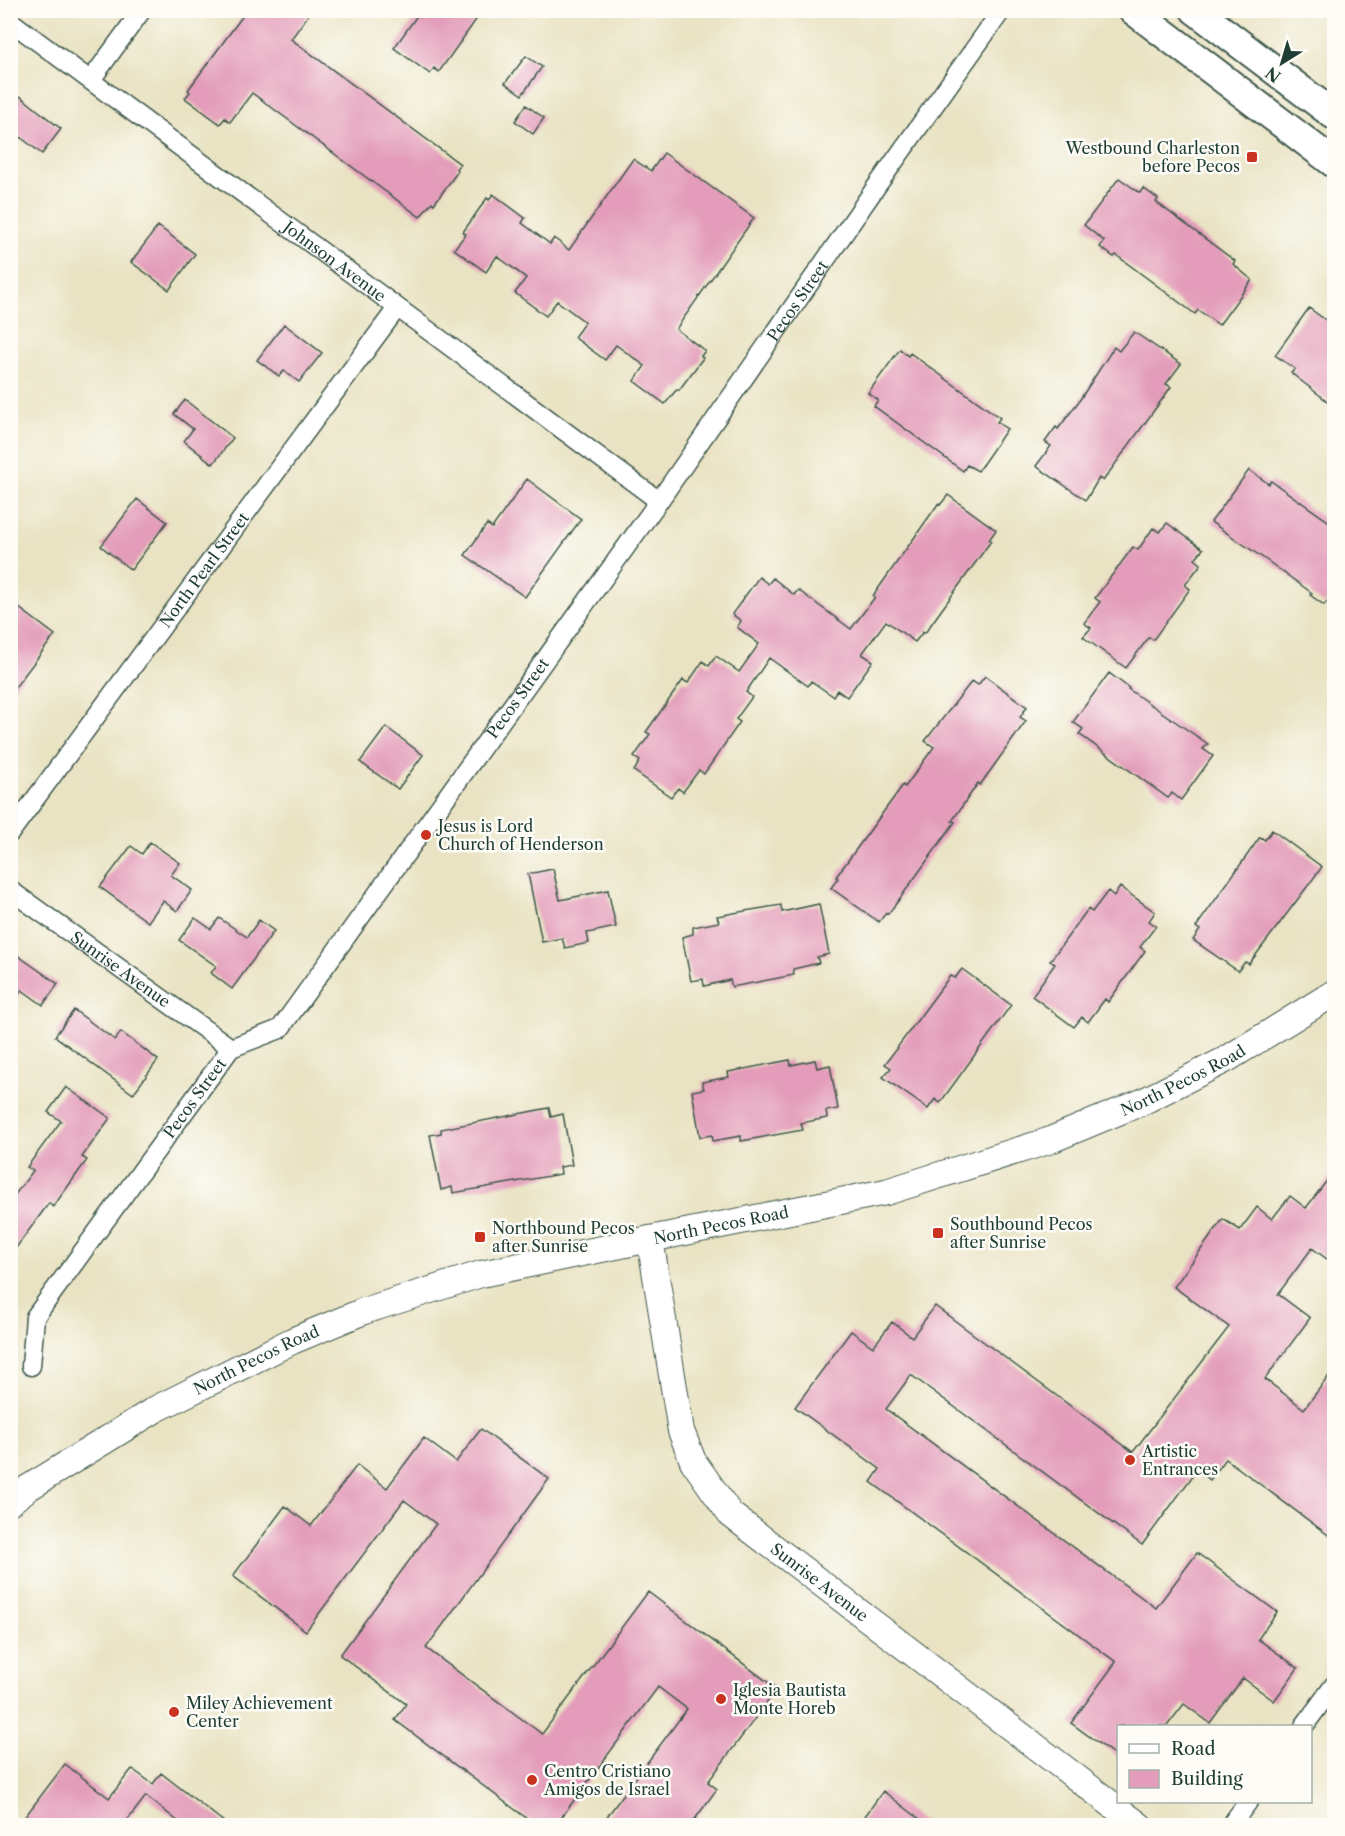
<svg xmlns="http://www.w3.org/2000/svg" width="1345" height="1836" font-family="'Libre Caslon Text',serif">
	<style>
		.building { fill: #e39cb9 }
		.lines { fill: none; stroke-linecap: round; stroke-linejoin: round }
		.street-casing { stroke: #3d5649; stroke-width: 21 }
		.secondary-casing { stroke: #3d5649; stroke-width: 28 }
		.primary-casing { stroke: #3d5649; stroke-width: 32 }
		.street { stroke: #fff; stroke-width: 18 }
		.secondary { stroke: #fff; stroke-width: 26 }
		.primary { stroke: #fff; stroke-width: 28 }
		.poi-dot { fill: #c8321e; stroke: #fdfcf7; stroke-width: 2 }
		.labels { text-anchor: middle; stroke-width: 5; stroke-linejoin: round; paint-order: stroke }
		.poi-label { font-size: 16px; fill: #1f3d34; stroke: #fdfcf7; text-anchor: start }
		.street-label { font-size: 16px; fill: #1f3d34; stroke: #fdfcf7 }
	</style>
	<rect width="100%" height="100%" fill="#fdfcf7"/>
	<filter id="ink" filterUnits="userSpaceOnUse"><feTurbulence type="fractalNoise" baseFrequency=".0167" numOctaves="2"/><feDisplacementMap in="SourceGraphic" scale="12" xChannelSelector="R" yChannelSelector="G"/><feConvolveMatrix kernelMatrix="1 2 1 2 8 2 1 2 1" color-interpolation-filters="sRGB"/></filter>
	<filter id="wash" filterUnits="userSpaceOnUse"><feTurbulence type="fractalNoise" baseFrequency=".008" numOctaves="4" result="noise"/><feDisplacementMap in="SourceGraphic" scale="24" xChannelSelector="R" yChannelSelector="G"/><feGaussianBlur stdDeviation="1.35" result="paint"/><feColorMatrix in="noise" values="0 0 0 0 0 0 0 0 0 0 0 0 0 0 0 0 0 1.4 0 .05"/><feComposite in="paint" operator="in"/></filter>
	<g filter="url(#wash)">
		<rect width="100%" height="100%" fill="#e9e3c3"/>
		<g id="blocks">
			<!-- building -->
			<path class="building" d="M 247,10 L 312,10 L 291,39 L 460,164 L 456,169 L 458,171 L 434,204 L 432,202 L 420,217 L 252,93 L 230,122 L 225,118 L 220,124 L 185,98 L 190,92 L 188,90 Z
				M 421,10 L 483,10 L 439,72 L 434,68 L 430,74 L 394,48 Z
				M 526,56 L 542,67 L 522,95 L 505,83 Z
				M 20,96 L 61,129 L 42,154 L 10,129 L 10,108 Z
				M 526,105 L 544,118 L 533,134 L 515,121 Z
				M 664,153 L 754,218 L 676,329 L 705,351 L 701,356 L 703,358 L 679,390 L 677,389 L 665,404 L 634,381 L 645,366 L 616,345 L 605,360 L 574,337 L 585,322 L 557,301 L 546,316 L 515,293 L 526,278 L 497,256 L 486,272 L 454,249 L 466,234 L 463,232 L 487,198 L 489,200 L 493,194 L 525,218 L 522,223 L 550,244 L 554,238 L 569,250 L 633,159 L 651,171 Z
				M 1119,178 L 1140,193 L 1143,188 L 1158,199 L 1156,202 L 1235,261 L 1233,264 L 1252,280 L 1219,325 L 1198,310 L 1195,314 L 1116,255 L 1114,257 L 1100,247 L 1104,241 L 1084,225 Z
				M 158,226 L 195,254 L 169,290 L 131,262 Z
				M 1309,308 L 1335,327 L 1335,407 L 1291,373 L 1295,369 L 1275,355 Z
				M 284,324 L 322,353 L 299,382 L 284,371 L 279,376 L 257,360 Z
				M 1134,332 L 1181,364 L 1166,384 L 1171,387 L 1103,481 L 1099,478 L 1086,500 L 1036,466 L 1051,446 L 1045,442 L 1056,427 L 1058,429 L 1079,401 L 1114,347 L 1119,351 Z
				M 900,349 L 908,356 L 910,353 L 1000,418 L 997,422 L 1007,429 L 978,471 L 967,465 L 963,471 L 874,406 L 878,400 L 868,393 Z
				M 185,400 L 233,438 L 213,464 L 184,441 L 193,429 L 174,414 Z
				M 1249,470 L 1269,484 L 1271,481 L 1335,526 L 1335,592 L 1324,605 L 1310,595 L 1312,593 L 1269,562 L 1211,522 Z
				M 527,479 L 581,519 L 525,597 L 465,555 L 487,524 L 492,528 Z
				M 948,495 L 996,530 L 989,540 L 991,541 L 932,623 L 925,633 L 923,632 L 915,642 L 886,621 L 862,654 L 873,661 L 847,697 L 837,690 L 833,696 L 811,681 L 808,686 L 769,658 L 746,692 L 752,697 L 736,719 L 740,722 L 704,774 L 699,770 L 683,792 L 678,788 L 671,797 L 634,771 L 640,761 L 634,757 L 650,734 L 646,732 L 683,680 L 688,683 L 703,661 L 709,666 L 716,656 L 739,672 L 759,644 L 737,627 L 741,621 L 732,614 L 759,577 L 768,584 L 773,578 L 794,595 L 798,590 L 851,629 L 875,597 L 873,596 L 938,504 L 940,505 Z
				M 137,499 L 167,522 L 131,570 L 101,546 Z
				M 1167,523 L 1203,549 L 1195,559 L 1201,564 L 1185,585 L 1190,589 L 1153,640 L 1149,637 L 1126,668 L 1083,637 L 1091,628 L 1084,623 L 1100,602 L 1095,598 L 1133,547 L 1138,550 L 1153,528 L 1160,532 Z
				M 10,601 L 55,635 L 10,694 Z
				M 1109,673 L 1129,688 L 1128,689 L 1208,744 L 1203,749 L 1213,756 L 1181,800 L 1172,793 L 1168,798 L 1079,734 L 1083,729 L 1073,722 Z
				M 985,676 L 1027,707 L 1020,717 L 1026,721 L 980,785 L 978,783 L 952,821 L 955,822 L 898,901 L 888,914 L 886,913 L 879,922 L 831,888 L 838,878 L 836,877 L 903,785 L 905,787 L 934,747 L 925,741 L 972,681 L 978,685 Z
				M 386,727 L 423,755 L 398,789 L 360,762 Z
				M 1272,830 L 1322,867 L 1249,964 L 1245,962 L 1238,971 L 1193,940 L 1200,930 L 1196,927 L 1260,837 L 1265,840 Z
				M 150,842 L 180,863 L 171,875 L 192,890 L 177,911 L 163,901 L 148,922 L 100,887 L 131,846 L 142,854 Z
				M 553,869 L 560,900 L 608,890 L 616,927 L 587,933 L 589,943 L 565,948 L 562,938 L 542,942 L 528,874 Z
				M 1120,887 L 1155,912 L 1149,921 L 1156,926 L 1140,947 L 1145,951 L 1108,1002 L 1105,999 L 1088,1022 L 1082,1017 L 1074,1027 L 1032,996 L 1055,964 L 1050,961 L 1088,909 L 1092,912 L 1108,891 L 1114,896 Z
				M 819,904 L 829,954 L 817,957 L 819,963 L 793,969 L 794,975 L 732,987 L 730,980 L 704,986 L 703,979 L 691,981 L 682,937 L 693,934 L 693,927 L 719,922 L 717,916 L 745,911 L 781,905 L 782,912 Z
				M 195,918 L 211,929 L 219,918 L 247,937 L 259,920 L 274,931 L 232,989 L 211,973 L 216,966 L 179,940 Z
				M 10,950 L 58,984 L 43,1005 L 22,990 L 10,1006 Z
				M 962,969 L 1011,1005 L 940,1103 L 935,1099 L 928,1109 L 883,1077 L 891,1068 L 885,1064 L 950,976 L 955,978 Z
				M 74,1010 L 115,1040 L 121,1032 L 158,1060 L 133,1094 L 55,1036 Z
				M 790,1060 L 791,1065 L 815,1060 L 817,1068 L 830,1065 L 838,1109 L 826,1111 L 827,1118 L 801,1123 L 803,1130 L 741,1141 L 741,1136 L 713,1141 L 712,1135 L 700,1137 L 692,1091 L 704,1089 L 702,1082 L 729,1077 L 728,1072 Z
				M 66,1087 L 110,1118 L 82,1157 L 87,1160 L 53,1207 L 49,1203 L 10,1256 L 10,1201 L 33,1171 L 27,1167 L 61,1121 L 48,1112 Z
				M 549,1108 L 551,1117 L 563,1114 L 572,1165 L 560,1167 L 561,1174 L 453,1193 L 452,1187 L 441,1190 L 430,1135 L 441,1133 L 441,1129 Z
				M 1335,1170 L 1335,1265 L 1312,1248 L 1278,1294 L 1310,1318 L 1265,1379 L 1304,1409 L 1335,1368 L 1335,1540 L 1226,1459 L 1210,1480 L 1197,1470 L 1142,1545 L 911,1375 L 886,1409 L 1156,1608 L 1197,1553 L 1277,1612 L 1258,1639 L 1298,1668 L 1274,1701 L 1243,1678 L 1210,1723 L 1184,1704 L 1167,1726 L 1119,1726 L 1119,1758 L 1071,1723 L 1116,1662 L 871,1482 L 880,1469 L 795,1407 L 851,1331 L 873,1347 L 892,1322 L 912,1337 L 935,1306 L 1133,1452 L 1229,1327 L 1174,1287 L 1223,1219 L 1240,1230 L 1257,1207 L 1272,1219 L 1290,1196 L 1306,1208 Z
				M 481,1429 L 549,1479 L 426,1648 L 542,1734 L 648,1592 L 777,1689 L 708,1782 L 717,1789 L 690,1826 L 600,1826 L 687,1709 L 658,1687 L 555,1826 L 537,1826 L 395,1720 L 406,1704 L 340,1655 L 436,1524 L 404,1500 L 306,1631 L 233,1576 L 285,1506 L 311,1526 L 357,1465 L 387,1488 L 424,1438 L 456,1462 Z
				M 65,1764 L 109,1798 L 132,1769 L 153,1784 L 161,1773 L 229,1826 L 184,1826 L 146,1796 L 123,1826 L 18,1826 Z
				M 883,1791 L 929,1826 L 858,1826 Z"/>
		</g>
	</g>
	<g filter="url(#ink)">
		<use href="#blocks" fill-opacity="0" stroke="#3d5649" stroke-width="1.5"/>
		<g class="lines">
			<defs>
				<g id="street">
					<path id="s1" d="M 10,21 L 659,501"/>
					<path d="M 91,80 L 142,10"/>
					<path id="s2" d="M 10,833 L 397,308"/>
					<path id="s3" d="M 10,890 L 231,1048"/>
					<path id="s4" d="M 31,1366 L 35,1317 L 231,1048 L 280,1029 L 659,501 L 876,187 L 1002,10"/>
					<path d="M 1304,1726 L 1334,1685"/>
					<path d="M 1230,1826 L 1248,1802"/>
				</g>
				<g id="secondary">
					<path id="s5" d="M 650,1239 L 681,1431 L 693,1461 L 730,1514 L 1140,1826"/>
					<path id="s6" d="M 10,1502 L 28,1488 L 156,1409 L 292,1341 L 364,1311 L 481,1274 L 650,1239 L 886,1192 L 1048,1141 L 1142,1102 L 1227,1059 L 1334,993"/>
				</g>
				<path id="primary" d="M 1133,10 L 1334,163
					M 1195,10 L 1334,115"/>
			</defs>
			<!-- street casing -->
			<use href="#street" class="street-casing"/>
			<!-- secondary casing -->
			<use href="#secondary" class="secondary-casing"/>
			<!-- primary casing -->
			<use href="#primary" class="primary-casing"/>
			<!-- street -->
			<use href="#street" class="street"/>
			<!-- secondary -->
			<use href="#secondary" class="secondary"/>
			<!-- primary -->
			<use href="#primary" class="primary"/>
		</g>
	</g>
	<!-- markers -->
	<g class="poi-dot">
		<rect x="1246" y="151" width="12" height="12" rx="3"/>
		<circle cx="426" cy="835" r="6"/>
		<rect x="932" y="1227" width="12" height="12" rx="3"/>
		<rect x="474" y="1231" width="12" height="12" rx="3"/>
		<circle cx="1130" cy="1460" r="6"/>
		<circle cx="721" cy="1699" r="6"/>
		<circle cx="174" cy="1712" r="6"/>
		<circle cx="532" cy="1780" r="6"/>
	</g>
	<g class="labels">
		<!-- poi labels -->
		<g class="poi-label">
			<text x="1240" y="154" text-anchor="end">Westbound Charleston<tspan x="1240" dy="18">before Pecos</tspan></text>
			<text x="438" y="832">Jesus is Lord<tspan x="438" dy="18">Church of Henderson</tspan></text>
			<text x="950" y="1230">Southbound Pecos<tspan x="950" dy="18">after Sunrise</tspan></text>
			<text x="492" y="1234">Northbound Pecos<tspan x="492" dy="18">after Sunrise</tspan></text>
			<text x="1142" y="1457">Artistic<tspan x="1142" dy="18">Entrances</tspan></text>
			<text x="733" y="1696">Iglesia Bautista<tspan x="733" dy="18">Monte Horeb</tspan></text>
			<text x="186" y="1709">Miley Achievement<tspan x="186" dy="18">Center</tspan></text>
			<text x="544" y="1777">Centro Cristiano<tspan x="544" dy="18">Amigos de Israel</tspan></text>
		</g>
		<!-- street labels -->
		<g class="street-label">
			<text dy="6" stroke="none"><textPath href="#s1" startOffset="404">Johnson Avenue</textPath></text>
			<text dy="6" stroke="none"><textPath href="#s4" startOffset="1328">Pecos Street</textPath></text>
			<text dy="6" stroke="none"><textPath href="#s2" startOffset="327">North Pearl Street</textPath></text>
			<text dy="6" stroke="none"><textPath href="#s4" startOffset="842">Pecos Street</textPath></text>
			<text dy="6" stroke="none"><textPath href="#s3" startOffset="136">Sunrise Avenue</textPath></text>
			<text dy="6" stroke="none"><textPath href="#s6" startOffset="1257">North Pecos Road</textPath></text>
			<text dy="6" stroke="none"><textPath href="#s4" startOffset="320">Pecos Street</textPath></text>
			<text dy="6" stroke="none"><textPath href="#s6" startOffset="771">North Pecos Road</textPath></text>
			<text dy="6" stroke="none"><textPath href="#s6" startOffset="285">North Pecos Road</textPath></text>
			<text dy="6" stroke="none"><textPath href="#s5" startOffset="404">Sunrise Avenue</textPath></text>
		</g>
	</g>
	<!-- margin -->
	<rect width="1345" height="1836" fill="none" stroke="#fdfcf7" stroke-width="36"/>
	<!-- legend -->
	<rect x="1117" y="1725" width="195" height="78" fill="#fdfcf7" stroke="#a4b0a9" stroke-width="1.5"/>
	<rect x="1129" y="1744" width="30" height="9" fill="#ffffff" stroke="#a4b0a9" stroke-width="1.5"/>
	<text x="1171" y="1755" font-size="18" fill="#1f3d34">Road</text>
	<rect x="1129" y="1770" width="30" height="18" fill="#e39cb9" stroke="#a4b0a9" stroke-width="1.5"/>
	<text x="1171" y="1785" font-size="18" fill="#1f3d34">Building</text>
	<!-- north arrow -->
	<g transform="translate(1282 63) rotate(217)" stroke="#fdfcf7" stroke-width="4.5" paint-order="stroke">
	<path d="M0-4.5L10 22L0 15L-10 22Z" fill="#1f3d34"/>
	<text y="-9" font-size="16" font-weight="bold" text-anchor="middle" fill="#1f3d34">N</text>
	</g>
</svg>
